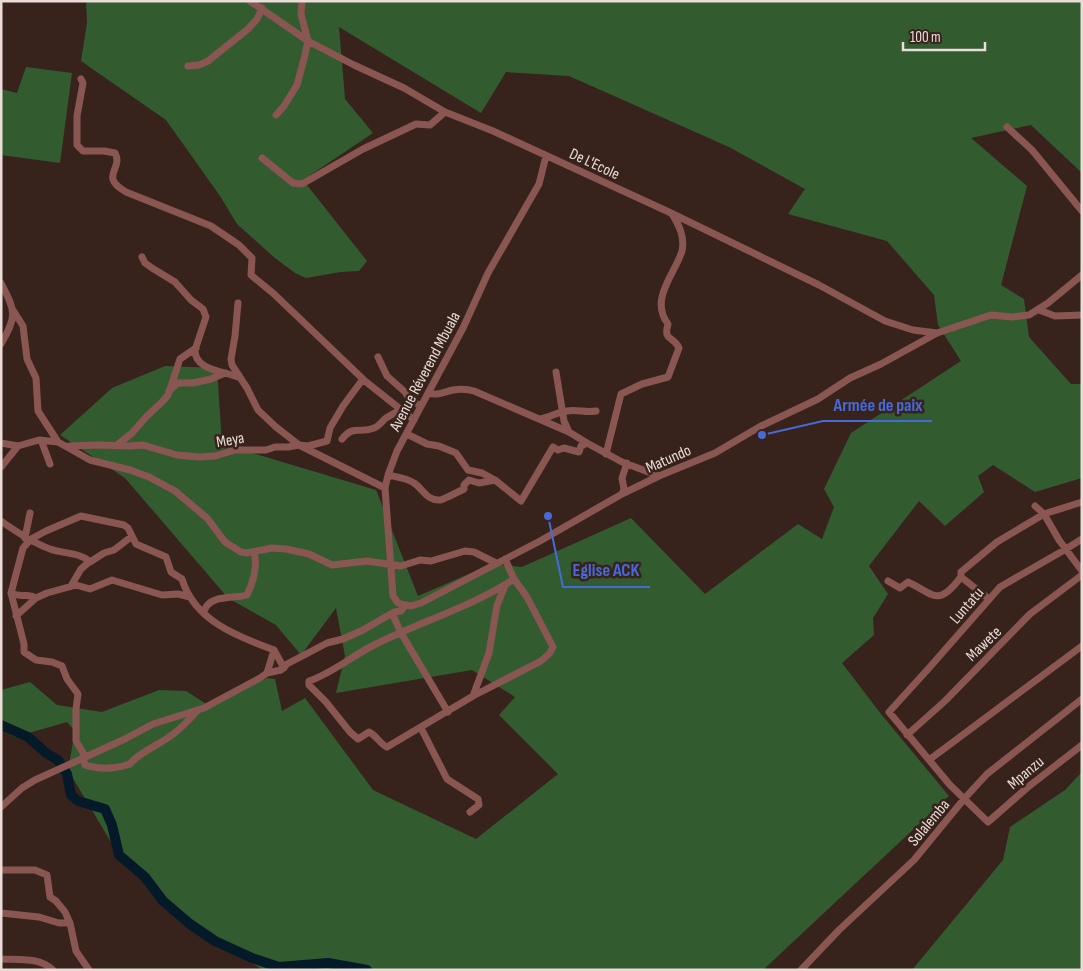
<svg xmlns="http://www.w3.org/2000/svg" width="1083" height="971" font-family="'Sofia Sans Condensed',sans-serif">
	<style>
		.green { fill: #325c30 }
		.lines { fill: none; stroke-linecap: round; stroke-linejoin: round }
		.river { stroke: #051a28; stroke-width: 10 }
		.minor { stroke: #8a5652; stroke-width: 7 }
		.labels { text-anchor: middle; stroke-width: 5; stroke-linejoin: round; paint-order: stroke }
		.street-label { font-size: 16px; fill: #eadcd7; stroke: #37231c }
		.leader { fill: none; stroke: #466ad8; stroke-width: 2 }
		.callout-dot { fill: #466ad8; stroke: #37231c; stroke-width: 2 }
		.callout-label { font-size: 18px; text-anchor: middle; font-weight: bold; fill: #466ad8; stroke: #37231c; stroke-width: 5; stroke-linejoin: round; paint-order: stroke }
	</style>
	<rect width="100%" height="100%" fill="#37231c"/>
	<!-- green -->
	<path class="green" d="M 86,1 L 1082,1 L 1082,173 L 1031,125 L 971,138 L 1027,186 L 1001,285 L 1024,299 L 1029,337 L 1071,384 L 1082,384 L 1082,478 L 1035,492 L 993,465 L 978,476 L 984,492 L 945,526 L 919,501 L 869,566 L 888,594 L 873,618 L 874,635 L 842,663 L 881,714 L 949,796 L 763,970 L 263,970 L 199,929 L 124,864 L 68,770 L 75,731 L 67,722 L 15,737 L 1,730 L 1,690 L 30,682 L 57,705 L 102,712 L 159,690 L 186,691 L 211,707 L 267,678 L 275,679 L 282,711 L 305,698 L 373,790 L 476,839 L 558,774 L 499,715 L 515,697 L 472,670 L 336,693 L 345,656 L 336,608 L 301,655 L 276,625 L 228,598 L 125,478 L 60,435 L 112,388 L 165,366 L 217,368 L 222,444 L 376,490 L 418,596 L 492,564 L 522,567 L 631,518 L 705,594 L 798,524 L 822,539 L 834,507 L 824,489 L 851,433 L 961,361 L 938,325 L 934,295 L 887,241 L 788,214 L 805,189 L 729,147 L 569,76 L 506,72 L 481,113 L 339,27 L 345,99 L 373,133 L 303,180 L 367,261 L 359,271 L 341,272 L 306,278 L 295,273 L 275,258 L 237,224 L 220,196 L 166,120 L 81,61 L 87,23 Z
		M 26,67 L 72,73 L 60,163 L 1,155 L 1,89 L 17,93 Z
		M 1082,772 L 1082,970 L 912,970 L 1003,860 L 1010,827 L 1065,790 Z"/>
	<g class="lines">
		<!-- river -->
		<path class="river" d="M 1,725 L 28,737 L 46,753 L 58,760 L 67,774 L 71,795 L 78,801 L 105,809 L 112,825 L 119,855 L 145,877 L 163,901 L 190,924 L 215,941 L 252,958 L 279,967 L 328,963 L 367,970"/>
		<!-- minor -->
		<path class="minor" d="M 250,1 L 308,41 L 354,65 L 404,88 L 445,112 L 493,131 L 671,213 L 819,285 L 885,321 L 913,330 L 937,333
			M 188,66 L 199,65 L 208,61 L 248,29 L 257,19 L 262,8
			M 81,79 L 83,83 L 77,116 L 77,145 L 83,151 L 104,151 L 115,153 C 124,169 98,176 126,192 L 211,226 L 239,245 L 252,258 L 251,275 L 274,294 L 365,381 L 414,420
			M 276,115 L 284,106 L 297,85 L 304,59 L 308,41 L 301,14 L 302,1
			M 1007,127 L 1032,150 L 1082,211
			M 262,158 L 293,183 L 302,184 L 363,149 L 416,124 L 430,125 L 445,112
			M 142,257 L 145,263 L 152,268 L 175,282 L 191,300 L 203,309 L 206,317 L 195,350 C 195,371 224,371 238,377
			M 1,283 C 16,312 17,316 1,344
			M 238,303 L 235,336 L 231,359 L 232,365 L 247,388 L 258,410 L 276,427 L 299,445 L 385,488
			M 13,310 L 23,326 L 27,359 L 36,378 L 38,411 L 58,442
			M 1039,310 L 1055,316 L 1082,315
			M 378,357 L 387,376 L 405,392 L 410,400 L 421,406
			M 556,372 L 564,421 L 569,432
			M 169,391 L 178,383 L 193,383 L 211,379 L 225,373
			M 428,393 C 438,396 443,392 453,390 C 460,389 467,389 474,391 L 569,432 L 587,443
			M 539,419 C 549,418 557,412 567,411 C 577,409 586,413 596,411
			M 407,434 L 427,444 L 439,446 L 456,453 L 468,470 L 482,473 L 495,480
			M 342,439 C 354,424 360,434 374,428 C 380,426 382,421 386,418 C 391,415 396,412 401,410
			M 41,440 L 50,464
			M 1,443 L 18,446 L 39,440 L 58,442 L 90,460 L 130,470 L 149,477 L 175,491 L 207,518 L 225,542 L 241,552 L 247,553 L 272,548 L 286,549 L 309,554 L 332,565 L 367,561 L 401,566 L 420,560 L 431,561 L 465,551 L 474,552 L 496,563
			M 117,445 L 132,433 L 146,417 L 163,401 L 168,395 L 180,359 L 196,348
			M 69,446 L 97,445 L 130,446 L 143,445 L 177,455 L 199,457 L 215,456 L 235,450 L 266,450 L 275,447 L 288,447 L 299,445 L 308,446 L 327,441 L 330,428 L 343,406 L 363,379
			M 606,454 L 621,394 L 642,384 L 668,377 L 679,348 C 673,335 663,342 668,324 C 649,299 675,274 682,251 C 685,237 679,225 672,214
			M 1,467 L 18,446
			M 388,475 C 396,477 407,478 414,483 C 423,489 427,501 440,500 C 442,500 460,491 464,489 L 464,485 L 469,480 L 479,483 L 495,480 L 521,501 L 553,447 L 558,450 L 564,448 L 579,452 L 581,446 L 587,443 L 622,462 L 659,476
			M 622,494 L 624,489 L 622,478 L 627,463
			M 1035,506 L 1044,514 L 1059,540 L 1082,571
			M 1,521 C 15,531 34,543 50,549 C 63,554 80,552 90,562 L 104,553 L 114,550 L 131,537
			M 25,538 L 30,513
			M 1082,539 L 1066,549 L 1000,587 L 929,668 L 889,712 L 950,785 L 988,822 L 1028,787 L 1082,745
			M 505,559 L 514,579 C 471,607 422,621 376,644 C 353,655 333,673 309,681 L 309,685 L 326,702 L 350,732 L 358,739 L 369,732 C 376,735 380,744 387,747 L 473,696 L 541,661 L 550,653 L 553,647 L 527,597 L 514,579
			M 888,581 L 900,588 L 908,582 C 935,595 938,607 961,577
			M 71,586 L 81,569 L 89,562
			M 11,593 C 23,599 26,592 36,598
			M 989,599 L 961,577 L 961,572 L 997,542 L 1044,514 L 1082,502
			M 405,605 L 398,603 L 393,596 L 385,488 L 388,475 L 397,451 L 463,328 L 488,273 L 539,184 L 546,156
			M 204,611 C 210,594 233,599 247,595 C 253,583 258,565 254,552
			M 392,613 L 401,633 L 448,712
			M 16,616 L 36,598 L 47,593 L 76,585 L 90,589 L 112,580 L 162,595 L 178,594 L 190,597
			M 274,650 L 284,668
			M 473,696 L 489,653 L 497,605 L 505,586
			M 421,728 L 447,779 L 478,799 L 479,805 L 470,812
			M 907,735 L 945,701 L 1030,614 L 1082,575
			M 85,756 L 76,741 L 76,709 L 78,694 L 67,679 L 62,666 L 52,662 L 36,660 L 24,652 L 24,644 L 11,593 L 23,548 L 31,539 L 46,531 L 81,516 L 124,525 L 128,528 L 136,544 L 166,557 L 171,572 L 182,579 C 194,620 236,636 274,650 L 267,673
			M 83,757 L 85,765 C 100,770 115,769 130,764 C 137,754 158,745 169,737 C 180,730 189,720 198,710
			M 929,760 L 1082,646
			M 1,807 L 22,788 L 35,780 L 125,739 L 153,724 L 204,708 L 260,678 L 267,673 L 281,670 L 287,664 L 327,643 L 343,639 L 363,630 L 394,612 L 401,611 L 405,605 L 411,606 L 421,603 L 540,541 L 622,494 L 659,476 L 715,453 L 761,426 L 818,399 L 850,378 L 881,364 L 937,333 L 991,315 L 1012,317 L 1029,315 L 1048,303 L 1082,275
			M 1,870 L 35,870 L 47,875 L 50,897 L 56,901 L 65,912 L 70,923 L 76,951 L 89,970
			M 1,913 L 39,917 L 59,923 L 70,923
			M 1,959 C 19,960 39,957 53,970
			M 801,970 L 839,930 L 914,860 L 964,799 L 987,774 L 1082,699"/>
	</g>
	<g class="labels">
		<!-- street labels -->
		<g class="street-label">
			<text transform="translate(595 163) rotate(25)" y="6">De L'Ecole</text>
			<text transform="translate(424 371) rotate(-62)" y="6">Avenue Réverend Mbuala</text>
			<text transform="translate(230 439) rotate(-10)" y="6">Meya</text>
			<text transform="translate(668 458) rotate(-24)" y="6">Matundo</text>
			<text transform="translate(966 605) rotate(-49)" y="6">Luntatu</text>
			<text transform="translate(983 643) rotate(-44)" y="6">Mawete</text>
			<text transform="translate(1025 772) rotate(-40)" y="6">Mpanzu</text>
			<text transform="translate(928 822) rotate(-50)" y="6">Solalemba</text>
		</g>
	</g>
	<!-- callouts -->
	<path class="leader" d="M762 435L823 421H932M548 516L563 587H650"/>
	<g class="callout-dot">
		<circle cx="762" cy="435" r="5"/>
		<circle cx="548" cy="516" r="5"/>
	</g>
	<g class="callout-label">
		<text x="878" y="411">Armée de paix</text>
		<text x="606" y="576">Eglise ACK</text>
	</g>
	<!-- border -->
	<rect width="1083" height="971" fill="none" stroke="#eadcd7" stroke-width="5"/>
	<!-- scale -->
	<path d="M903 42v8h82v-8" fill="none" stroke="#eadcd7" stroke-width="2.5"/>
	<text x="910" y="42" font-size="15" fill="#eadcd7" stroke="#37231c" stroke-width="4" paint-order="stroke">100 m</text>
</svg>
